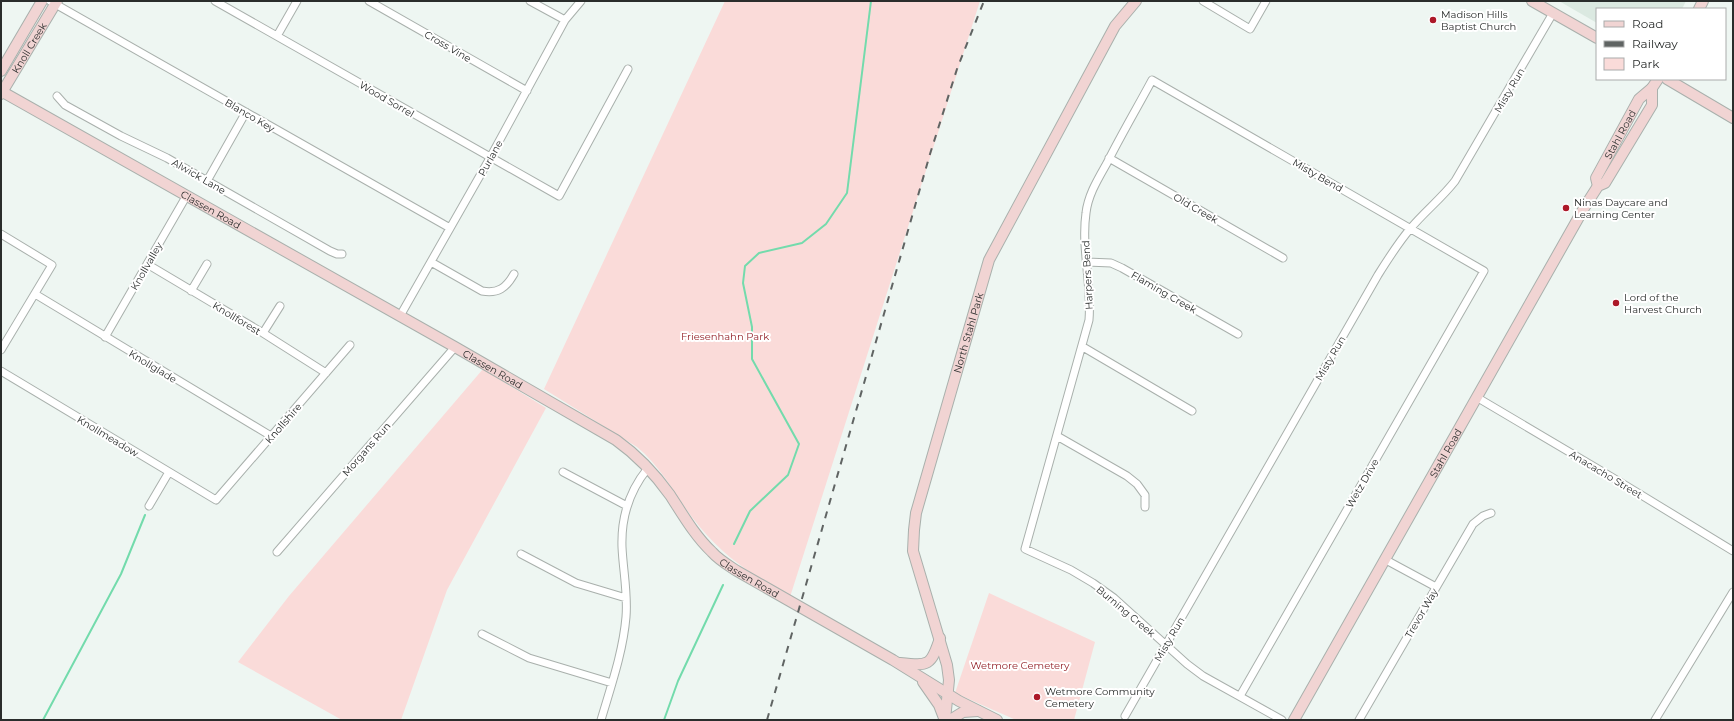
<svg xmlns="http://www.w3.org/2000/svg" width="1734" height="721" font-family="Montserrat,sans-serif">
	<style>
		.built { fill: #dbe9e1 }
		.green { fill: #fadbd9 }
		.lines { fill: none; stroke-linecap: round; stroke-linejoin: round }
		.stream { stroke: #73dbac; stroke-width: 2 }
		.street-casing { stroke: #a9b0ac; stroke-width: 9 }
		.secondary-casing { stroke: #a9b0ac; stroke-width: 12 }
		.street { stroke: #fff; stroke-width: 7 }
		.secondary { stroke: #f1d4d3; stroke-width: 10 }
		.rail { stroke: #606463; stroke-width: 2; stroke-dasharray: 7 7; stroke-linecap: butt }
		.poi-dot { fill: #ac1828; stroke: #fff; stroke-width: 1.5 }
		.labels { text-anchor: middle; stroke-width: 4; stroke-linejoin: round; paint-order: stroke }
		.poi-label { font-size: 10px; fill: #2a2d2c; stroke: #fff; text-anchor: start }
		.street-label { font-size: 10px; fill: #2a2d2c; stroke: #fff }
		.park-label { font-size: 10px; fill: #942229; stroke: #fff }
	</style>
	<rect width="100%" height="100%" fill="#eef6f2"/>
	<!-- built -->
	<path class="built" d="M 1559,1 L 1686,1 L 1682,9 L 1597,9 L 1597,23 Z"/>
	<!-- green -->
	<path class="green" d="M 725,1 L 980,1 L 790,597 C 755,576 726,559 699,526 C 677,500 664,469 637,447 L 544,389 Z
		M 483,369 L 546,408 L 447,590 L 401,720 L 342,720 L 238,662 L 289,596 Z
		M 989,593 L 1095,642 L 1074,720 L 1016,720 L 955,693 Z"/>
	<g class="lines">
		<!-- stream -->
		<path class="stream" d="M 734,544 L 750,511 L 788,475 L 799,444 L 752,359 L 752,327 L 743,283 L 745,266 L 759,253 L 802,243 L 826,224 L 847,193 L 871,1
			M 43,720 L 121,574 L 145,515
			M 664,720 L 678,681 L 723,585"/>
		<defs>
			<path id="street" d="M 50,1 L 450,228
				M 215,1 L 559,196 L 628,69
				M 369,1 L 527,91
				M 530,1 L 565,20
				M 1203,1 L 1250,29 L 1266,1
				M 277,36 L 297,1
				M 57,96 L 65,105 L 121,136 L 167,158 L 330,251 L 337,254 L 342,254
				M 1109,158 L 1283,258
				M 207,181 L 246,112
				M 1,234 L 52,265 L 1,350
				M 431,262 L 482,291 C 498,294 506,288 514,274
				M 1087,262 L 1111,263 L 1122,268 L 1238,334
				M 147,264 L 263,333 L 326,373
				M 191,291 L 207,264
				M 35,294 L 271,436
				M 400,316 L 490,158 L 565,20 L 581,1
				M 263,333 L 280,306
				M 105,337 L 187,195
				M 1083,347 L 1192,411
				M 1,371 L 216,500 L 350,345
				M 1478,398 L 1620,482 L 1733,551
				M 1057,436 L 1127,476 L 1137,484 L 1145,495 L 1145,507
				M 563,472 L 627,506
				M 149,506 L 169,472
				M 277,552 L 455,347
				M 521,554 L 576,583 L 626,598
				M 1386,560 L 1436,587
				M 482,634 L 529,658 L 612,683
				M 1240,696 L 1484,271 L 1152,80 C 1137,108 1121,135 1107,163 C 1098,179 1088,195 1086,213 C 1081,248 1092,284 1089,320 L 1025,549 L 1071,570 L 1093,583 L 1114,598 L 1187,664 L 1203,676 L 1282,720
				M 1125,716 L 1378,275 C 1388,259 1398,243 1410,229 C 1424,212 1441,199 1455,181 L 1553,13
				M 601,720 C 611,686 623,652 626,617 C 628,593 623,570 622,547 C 621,518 630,490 648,468
				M 1359,720 L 1473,524 L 1483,516 L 1491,513
				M 1655,720 L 1733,592"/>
			<g id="secondary">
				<path d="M 1532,1 L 1597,38"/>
				<path d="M 1699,9 L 1703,1"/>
				<path d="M 1,71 L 42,1"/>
				<path d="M 1667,79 L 1733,118"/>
				<path id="s1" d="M 1,91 L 455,347 L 616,440 C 637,455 655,474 670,495 C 683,515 695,536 712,552 C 719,560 728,565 737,571 L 893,660 L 959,701 L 997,720"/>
				<path id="s2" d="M 1,94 L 57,1"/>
				<path id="s3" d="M 1598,186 L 1596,178 L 1639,99 L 1652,88 L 1658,79"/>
				<path d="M 900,663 C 929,666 931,666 940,638"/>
				<path d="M 923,682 L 939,705 L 944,718"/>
				<path id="s4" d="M 945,720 L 949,680 L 947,665 L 913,551 L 914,530 L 916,513 L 989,260 L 1115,26 L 1136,1"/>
				<path d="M 950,720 L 963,712 L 978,711"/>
				<path id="s5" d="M 1294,720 L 1584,208 L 1598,186 L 1605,183 L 1652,105 L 1652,88"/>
			</g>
		</defs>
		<!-- street casing -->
		<use href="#street" class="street-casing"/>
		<!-- secondary casing -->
		<use href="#secondary" class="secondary-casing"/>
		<!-- street -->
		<use href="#street" class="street"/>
		<!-- secondary -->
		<use href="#secondary" class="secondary"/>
		<!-- rail -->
		<path class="rail" d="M 767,720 L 930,154 L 957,69 L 984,1"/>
	</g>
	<!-- markers -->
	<g class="poi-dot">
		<circle cx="1433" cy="20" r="4"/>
		<circle cx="1566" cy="208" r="4"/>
		<circle cx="1616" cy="303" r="4"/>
		<circle cx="1037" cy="697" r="4"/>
	</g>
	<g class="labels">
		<!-- poi labels -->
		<g class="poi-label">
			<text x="1441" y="18">Madison Hills<tspan x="1441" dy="12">Baptist Church</tspan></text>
			<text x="1574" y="206">Ninas Daycare and<tspan x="1574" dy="12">Learning Center</tspan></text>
			<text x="1624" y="301">Lord of the<tspan x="1624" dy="12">Harvest Church</tspan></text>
			<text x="1045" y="695">Wetmore Community<tspan x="1045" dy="12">Cemetery</tspan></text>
		</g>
		<!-- street labels -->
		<g class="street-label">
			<text transform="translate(448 46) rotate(30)" y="4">Cross Vine</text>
			<text dy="4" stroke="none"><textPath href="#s2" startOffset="54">Knoll Creek</textPath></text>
			<text transform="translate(1509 90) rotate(-60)" y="4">Misty Run</text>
			<text transform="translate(387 99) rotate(30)" y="4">Wood Sorrel</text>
			<text transform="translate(250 115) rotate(30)" y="4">Blanco Key</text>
			<text dy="4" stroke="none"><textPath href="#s3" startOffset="58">Stahl Road</textPath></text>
			<text transform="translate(490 158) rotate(-61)" y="4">Purlane</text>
			<text transform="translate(1318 175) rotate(30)" y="4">Misty Bend</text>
			<text transform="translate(199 176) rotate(30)" y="4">Alwick Lane</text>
			<text transform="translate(1196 208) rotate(30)" y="4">Old Creek</text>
			<text dy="4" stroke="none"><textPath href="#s1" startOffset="241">Classen Road</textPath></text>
			<text transform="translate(146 266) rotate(-60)" y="4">Knollvalley</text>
			<text transform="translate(1087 275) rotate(-93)" y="4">Harpers Bend</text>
			<text transform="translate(1164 292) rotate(30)" y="4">Flaming Creek</text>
			<text transform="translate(237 318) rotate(31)" y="4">Knollforest</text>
			<text dy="4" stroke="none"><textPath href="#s4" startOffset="400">North Stahl Park</textPath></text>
			<text transform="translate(1330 358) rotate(-60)" y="4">Misty Run</text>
			<text transform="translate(153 366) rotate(31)" y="4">Knollglade</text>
			<text dy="4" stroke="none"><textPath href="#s1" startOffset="565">Classen Road</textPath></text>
			<text transform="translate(283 423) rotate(-49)" y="4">Knollshire</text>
			<text transform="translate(108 436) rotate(31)" y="4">Knollmeadow</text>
			<text transform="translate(366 449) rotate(-49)" y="4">Morgans Run</text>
			<text dy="4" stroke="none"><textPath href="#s5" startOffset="307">Stahl Road</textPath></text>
			<text transform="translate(1606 474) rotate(31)" y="4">Anacacho Street</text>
			<text transform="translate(1362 483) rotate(-60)" y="4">Wetz Drive</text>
			<text dy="4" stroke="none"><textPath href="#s1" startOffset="901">Classen Road</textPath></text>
			<text transform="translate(1126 611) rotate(40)" y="4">Burning Creek</text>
			<text transform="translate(1421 613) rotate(-60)" y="4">Trevor Way</text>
			<text transform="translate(1169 639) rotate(-60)" y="4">Misty Run</text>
		</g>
		<!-- park labels -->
		<g class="park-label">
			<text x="725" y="340">Friesenhahn Park</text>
			<text x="1020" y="669">Wetmore Cemetery</text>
		</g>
	</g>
	<!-- border -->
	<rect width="1734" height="721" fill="none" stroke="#2a2d2c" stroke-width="4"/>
	<!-- legend -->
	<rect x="1596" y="8" width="130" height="72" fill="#ffffff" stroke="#aaabab"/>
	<rect x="1604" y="21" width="20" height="6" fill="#f1d4d3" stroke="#aaabab"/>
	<text x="1632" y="28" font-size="12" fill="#2a2d2c">Road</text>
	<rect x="1604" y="41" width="20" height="6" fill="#606463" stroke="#aaabab"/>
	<text x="1632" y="48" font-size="12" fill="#2a2d2c">Railway</text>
	<rect x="1604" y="58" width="20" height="12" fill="#fadbd9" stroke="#aaabab"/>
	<text x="1632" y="68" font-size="12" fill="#2a2d2c">Park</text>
</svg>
